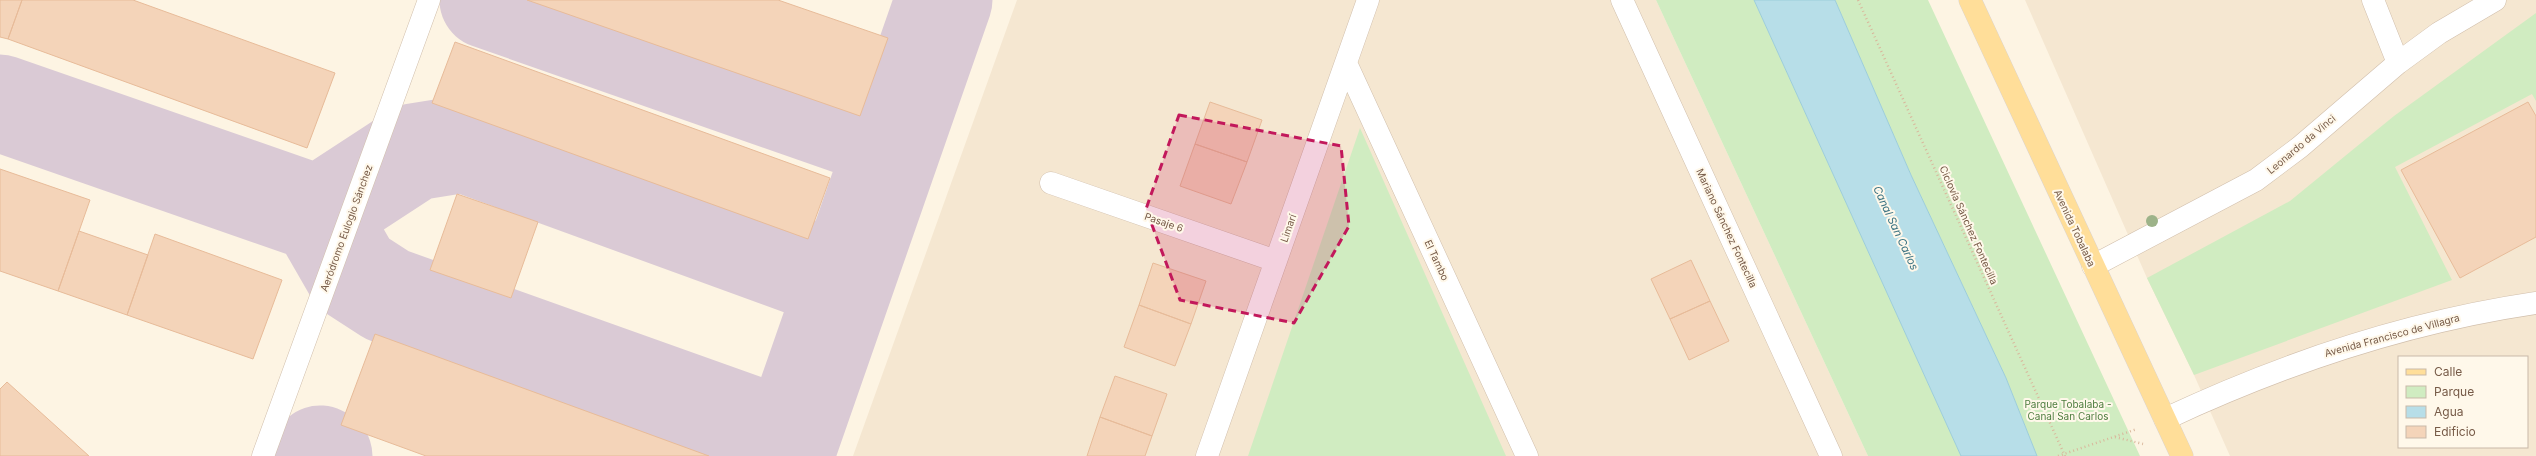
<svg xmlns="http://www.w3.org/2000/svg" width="2536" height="456" font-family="Inter,sans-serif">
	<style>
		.residential { fill: #f5e7d1; fill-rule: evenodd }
		.green { fill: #d0ecc1 }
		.water { fill: #b7dee8; stroke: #9ccdda }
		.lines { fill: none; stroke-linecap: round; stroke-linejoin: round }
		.taxiway { stroke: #dacad5; stroke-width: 97 }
		.building { fill: #f4d4b9; stroke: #e7bb99 }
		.minor-casing { stroke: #d1bfac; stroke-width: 23 }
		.major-casing { stroke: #dcd4cf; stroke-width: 23 }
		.path { stroke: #d9b79c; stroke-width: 2.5; stroke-dasharray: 1 3; stroke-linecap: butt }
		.minor { stroke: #fff; stroke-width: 22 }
		.major { stroke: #ffde99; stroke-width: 22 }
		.tree { fill: #9db389 }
		.marked { fill: #c2185b; fill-opacity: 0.2; stroke: #c2185b; stroke-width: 3; stroke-dasharray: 8 5; stroke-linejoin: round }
		.labels { text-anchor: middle; stroke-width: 4; stroke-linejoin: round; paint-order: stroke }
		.street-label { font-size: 10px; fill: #775b48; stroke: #fff8ea }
		.park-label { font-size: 10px; fill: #4e7d3f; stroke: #fff8ea }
		.water-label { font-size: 11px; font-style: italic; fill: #3e7584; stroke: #fff8ea }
	</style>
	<rect width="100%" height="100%" fill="#fdf4e3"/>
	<!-- residential -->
	<path class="residential" d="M 1017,0 L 1656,0 L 1868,456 L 853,456 Z
		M 2025,0 L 2536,0 L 2536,456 L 2230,456 L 2194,375 L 2147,278 ZM 2399,357 L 2527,357 L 2527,447 L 2399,447 Z"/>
	<!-- green -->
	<path class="green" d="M 1656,0 L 1754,0 L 1961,456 L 1868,456 Z
		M 1835,0 L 1928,0 L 2140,456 L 2037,456 L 2006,378 L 1911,175 Z
		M 2536,13 L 2536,101 L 2532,94 L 2395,167 L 2452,280 L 2194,375 L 2147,278 L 2290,201 L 2394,116 Z
		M 1360,128 L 1506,456 L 1248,456 Z"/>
	<!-- water -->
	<path class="water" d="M 1754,0 L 1835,0 L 1911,175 L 2006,378 L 2037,456 L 1961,456 Z"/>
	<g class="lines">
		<!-- taxiway -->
		<path class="taxiway" d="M 488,0 L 894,142
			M 0,103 L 319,214 L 353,273 L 387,295 L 791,439
			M 319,214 L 414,152 L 464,144 L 845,283
			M 320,454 L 324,456
			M 785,456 L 944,0"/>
	</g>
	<!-- building -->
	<path class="building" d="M 0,0 L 22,0 L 8,39 L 0,37 Z
		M 22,0 L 133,0 L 335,73 L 307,148 L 8,39 Z
		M 527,0 L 778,0 L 888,38 L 860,116 Z
		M 455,42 L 830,178 L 808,239 L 432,103 Z
		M 1210,102 L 1262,120 L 1247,162 L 1195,144 Z
		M 2528,102 L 2536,116 L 2536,237 L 2460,278 L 2401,170 Z
		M 1195,144 L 1247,162 L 1231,204 L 1180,186 Z
		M 0,169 L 90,200 L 58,291 L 0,271 Z
		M 457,194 L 538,222 L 511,298 L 430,270 Z
		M 79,231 L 148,255 L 127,315 L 58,291 Z
		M 155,234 L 282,280 L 253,359 L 127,315 Z
		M 1691,260 L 1710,301 L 1670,319 L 1651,279 Z
		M 1153,263 L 1206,281 L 1191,324 L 1139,305 Z
		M 1710,301 L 1729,341 L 1689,360 L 1670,319 Z
		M 1139,305 L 1191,324 L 1175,366 L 1124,347 Z
		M 375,334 L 709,456 L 426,456 L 341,425 Z
		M 1115,376 L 1167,394 L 1152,436 L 1100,417 Z
		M 7,382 L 89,456 L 0,456 L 0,389 Z
		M 1100,417 L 1152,436 L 1145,456 L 1087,456 Z"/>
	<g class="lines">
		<defs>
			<path id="minor" d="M 1622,0 L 1831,456
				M 2373,0 L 2398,63
				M 1346,63 L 1527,456
				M 1051,183 L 1276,261
				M 2093,266 L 2256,180 L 2300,147 L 2398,63 L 2439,33 L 2495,0
				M 2165,419 C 2282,364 2407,322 2536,303
				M 263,456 L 429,0
				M 1207,456 L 1368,0"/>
			<path id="major" d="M 1970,0 L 2182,456"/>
		</defs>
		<!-- minor casing -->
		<use href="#minor" class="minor-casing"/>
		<!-- major casing -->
		<use href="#major" class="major-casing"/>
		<!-- path -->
		<path class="path" d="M 1858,0 L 2065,456
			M 2115,437 L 2143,444
			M 2058,456 L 2137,429"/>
		<!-- minor -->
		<use href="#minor" class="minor"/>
		<!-- major -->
		<use href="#major" class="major"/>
	</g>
	<!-- trees -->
	<circle class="tree" cx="2152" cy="221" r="6"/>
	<!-- marked area -->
	<path class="marked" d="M 1179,115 L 1341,146 L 1349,226 L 1294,323 L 1180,300 L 1146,209 Z"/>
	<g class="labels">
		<!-- street labels -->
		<g class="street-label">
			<text transform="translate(2301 144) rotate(-40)" y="4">Leonardo da Vinci</text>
			<text transform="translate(1164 222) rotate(19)" y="4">Pasaje 6</text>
			<text transform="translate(1969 225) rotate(66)" y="4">Ciclovía Sánchez Fontecilla</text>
			<text transform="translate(346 228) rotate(-70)" y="4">Aeródromo Eulogio Sánchez</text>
			<text transform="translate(1288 228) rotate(-71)" y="4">Limarí</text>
			<text transform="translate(1727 228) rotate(65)" y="4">Mariano Sánchez Fontecilla</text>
			<text transform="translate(2075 228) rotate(65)" y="4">Avenida Tobalaba</text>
			<text transform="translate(1437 260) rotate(65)" y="4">El Tambo</text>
			<text transform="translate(2392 335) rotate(-15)" y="4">Avenida Francisco de Villagra</text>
		</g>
		<!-- park labels -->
		<g class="park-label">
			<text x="2068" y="408">Parque Tobalaba -<tspan x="2068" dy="12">Canal San Carlos</tspan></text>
		</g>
		<!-- water labels -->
		<g class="water-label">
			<text transform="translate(1896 228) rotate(65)" y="4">Canal San Carlos</text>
		</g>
	</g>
	<!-- legend -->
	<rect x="2398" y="356" width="130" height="92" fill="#fff8ea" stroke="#c9b9a9"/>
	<rect x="2406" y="369" width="20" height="6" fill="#ffde99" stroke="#c9b9a9"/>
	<text x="2434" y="376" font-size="12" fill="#775b48">Calle</text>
	<rect x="2406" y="386" width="20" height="12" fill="#d0ecc1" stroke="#c9b9a9"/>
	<text x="2434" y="396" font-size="12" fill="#775b48">Parque</text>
	<rect x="2406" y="406" width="20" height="12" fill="#b7dee8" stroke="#c9b9a9"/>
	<text x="2434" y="416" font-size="12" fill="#775b48">Agua</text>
	<rect x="2406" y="426" width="20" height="12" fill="#f4d4b9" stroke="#c9b9a9"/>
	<text x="2434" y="436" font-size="12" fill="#775b48">Edificio</text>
</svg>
